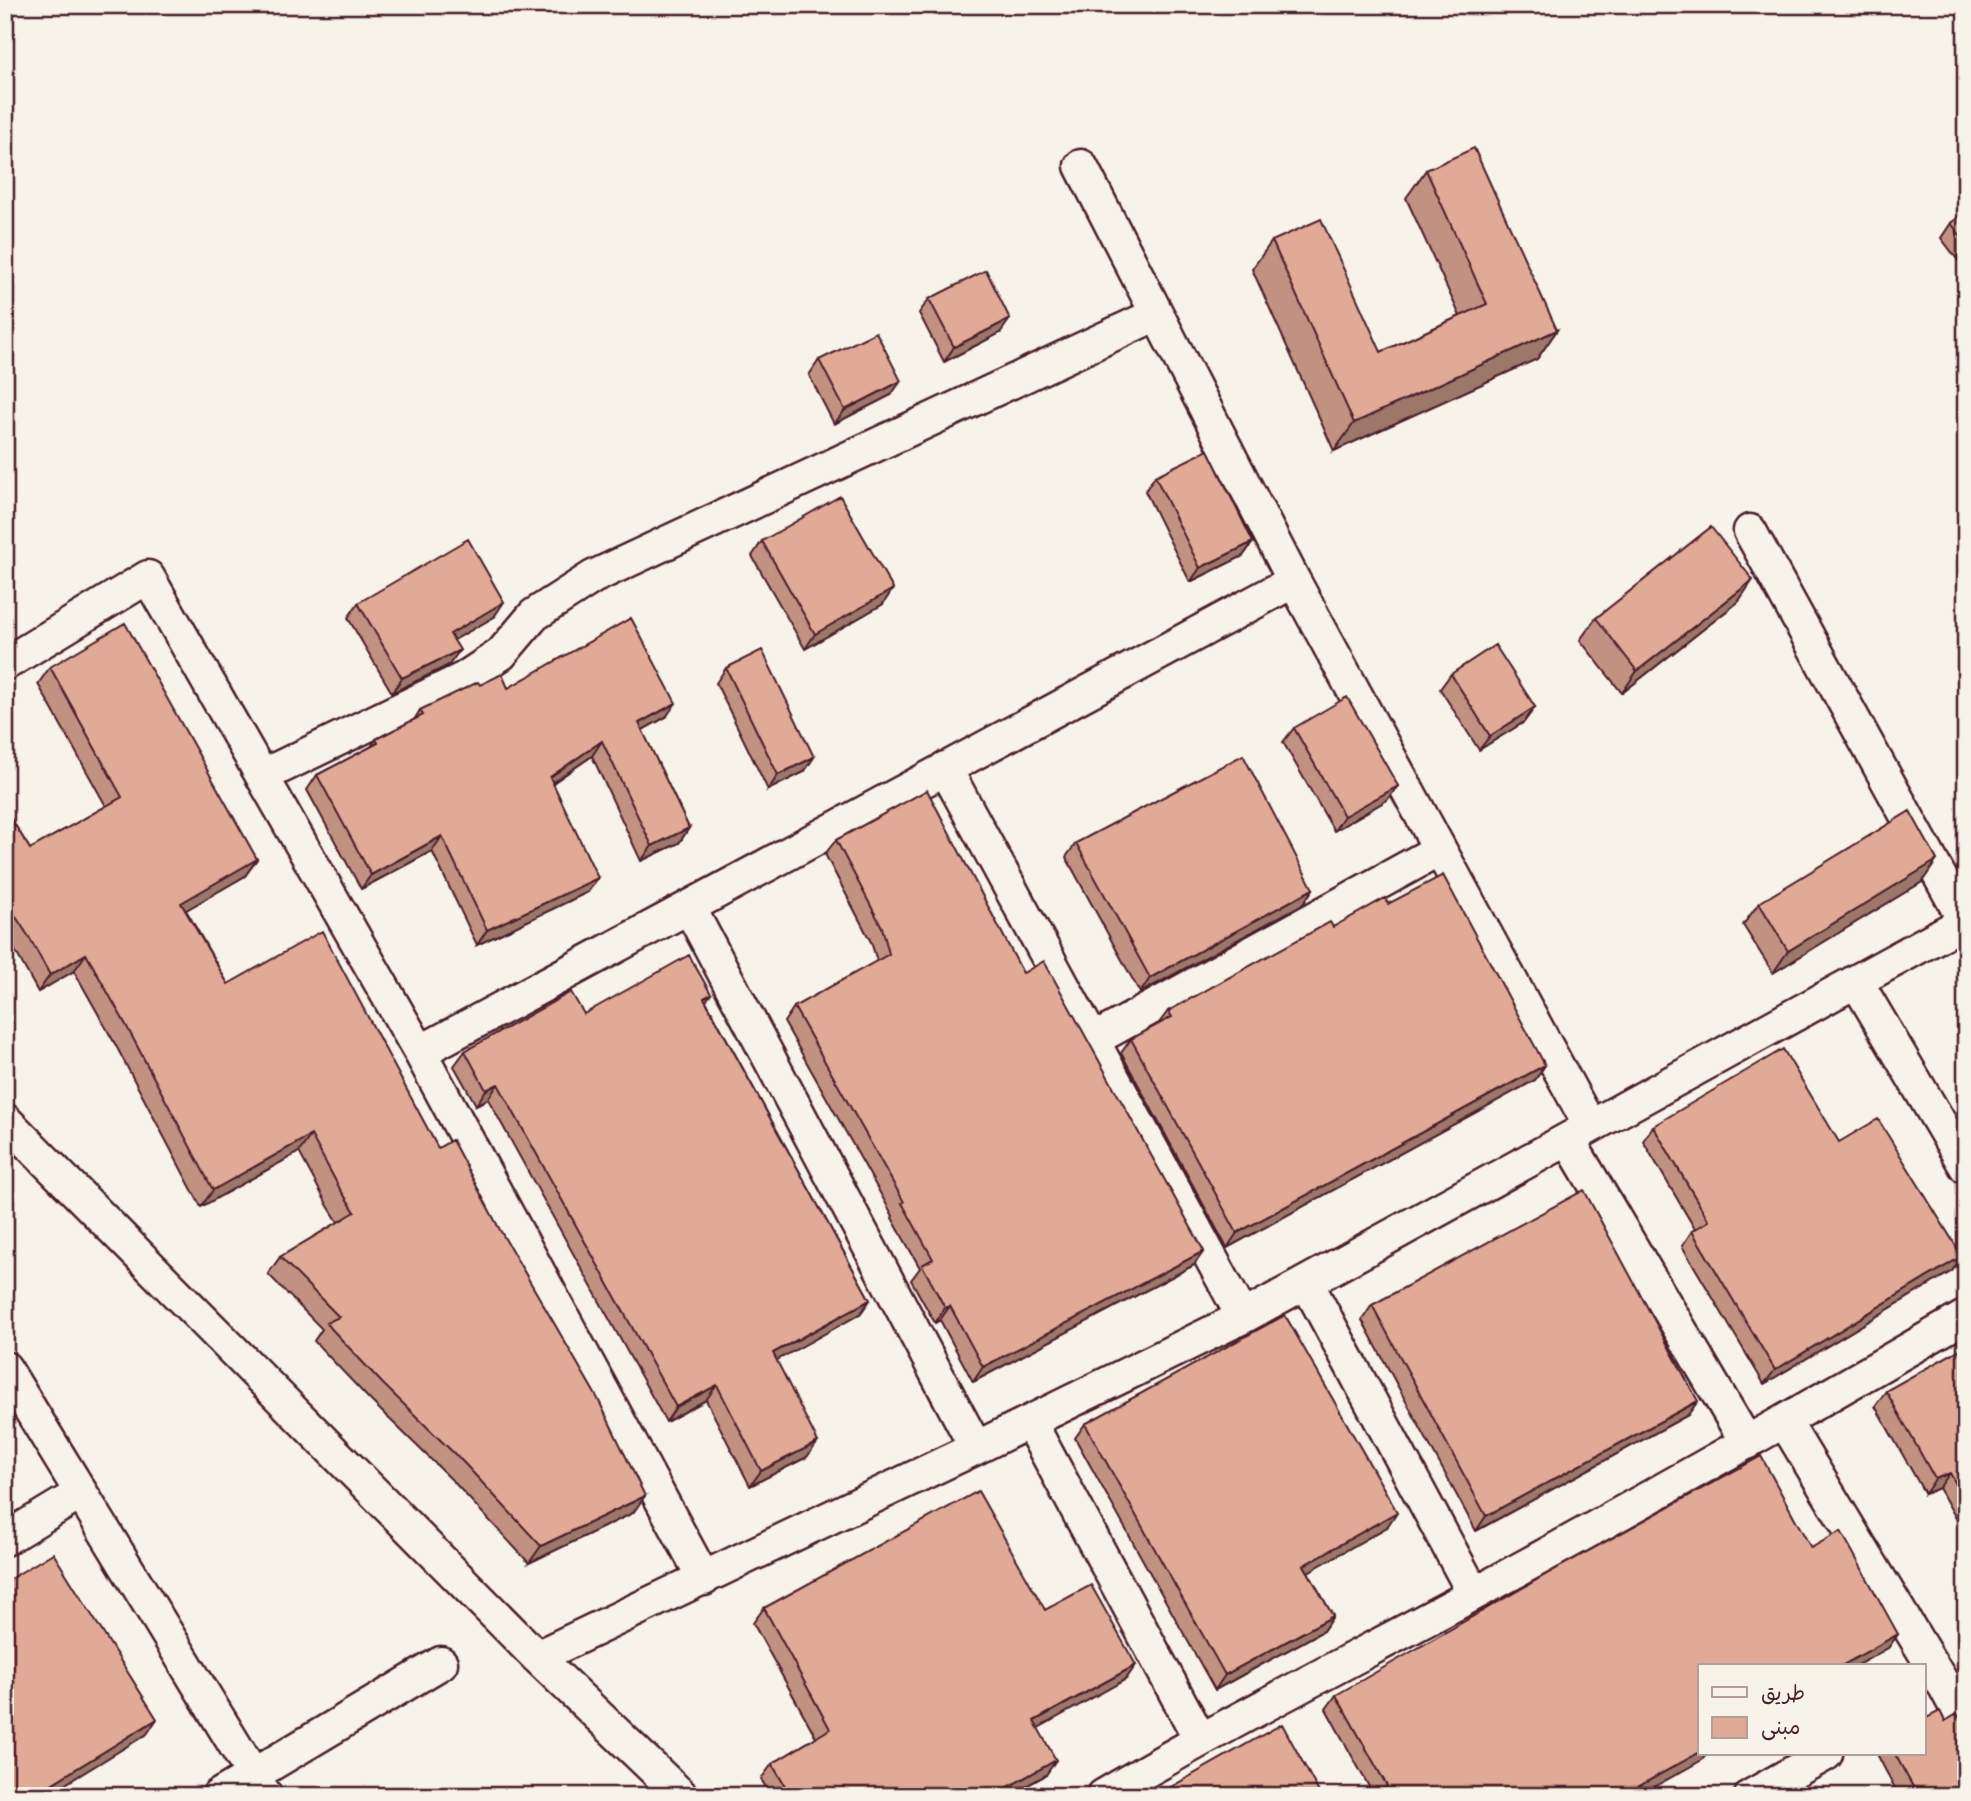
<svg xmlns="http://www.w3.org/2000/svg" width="1971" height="1801" font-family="'Architects Daughter','Playpen Sans Arabic',sans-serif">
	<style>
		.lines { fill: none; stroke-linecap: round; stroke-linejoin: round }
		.minor-casing { stroke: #4a1f2b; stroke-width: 37 }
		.minor { stroke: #f7f3e8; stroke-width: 32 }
		.wall { fill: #c19281; stroke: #4a1f2b; stroke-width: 2 }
		.shaded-wall { fill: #9d7769; stroke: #4a1f2b; stroke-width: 2 }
		.building { fill: #e0aa96; stroke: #4a1f2b; stroke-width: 2 }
	</style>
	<rect width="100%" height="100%" fill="#f7f3e8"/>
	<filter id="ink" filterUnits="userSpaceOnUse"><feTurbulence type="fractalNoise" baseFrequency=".0143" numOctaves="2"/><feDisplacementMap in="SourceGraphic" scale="14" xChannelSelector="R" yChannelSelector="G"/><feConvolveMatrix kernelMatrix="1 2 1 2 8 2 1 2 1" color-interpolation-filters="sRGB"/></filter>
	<g filter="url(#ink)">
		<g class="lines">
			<defs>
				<path id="minor" d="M 1081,166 L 1294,581 L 1590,1126
					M 1750,531 L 1965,922
					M 5,664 L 148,577 L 420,1052 L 704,1579
					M 945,768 L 1243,1317
					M 262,776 L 463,679 L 501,654 L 534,615 L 593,577 L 1157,314
					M 689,907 L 976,1448
					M 1856,981 L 1966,1167
					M 1093,1040 L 1439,850
					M 420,1052 L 1294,581
					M 5,1120 L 537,1657 L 682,1796
					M 1568,1139 L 1747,1443
					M 1307,1283 L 1474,1594
					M 5,1368 L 266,1796
					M 1030,1422 L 1200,1739
					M 1785,1422 L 1945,1687 L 1966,1726
					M 5,1539 L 81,1493
					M 537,1657 L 976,1448 L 1243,1317 L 1966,921
					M 218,1796 L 441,1663
					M 1103,1796 C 1225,1724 1350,1661 1474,1594 C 1640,1504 1803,1411 1966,1316
					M 1751,1796 L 1826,1754"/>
			</defs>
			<!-- minor casing -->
			<use href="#minor" class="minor-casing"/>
			<!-- minor -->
			<use href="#minor" class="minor"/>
		</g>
		<!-- wall -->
		<path class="wall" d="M 1426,170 L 1557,330 L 1537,359 L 1334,451 L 1252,269 L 1272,241 L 1381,352 L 1460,316 L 1406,198 Z
			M 1966,212 L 1966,271 L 1941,238 L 1951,223 Z
			M 929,299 L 1000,333 L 944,362 L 919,313 Z
			M 819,360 L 891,395 L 834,424 L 809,375 Z
			M 1155,476 L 1253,542 L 1243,556 L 1190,582 L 1145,491 Z
			M 762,541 L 883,604 L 805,649 L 752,556 Z
			M 1738,602 L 1622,693 L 1580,640 L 1596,618 Z
			M 358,603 L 494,617 L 454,640 L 449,665 L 392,693 L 348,618 Z
			M 50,667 L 257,859 L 245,876 L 186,910 L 228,984 L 633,1513 L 529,1563 L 452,1480 L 371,1401 L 314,1341 L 322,1329 L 268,1274 L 280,1257 L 338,1222 L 328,1206 L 299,1152 L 201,1207 L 114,1042 L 74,971 L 38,992 L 17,954 L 5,936 L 5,809 L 30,849 L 106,806 L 38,684 Z
			M 726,668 L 814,757 L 804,772 L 768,790 L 716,683 Z
			M 1451,674 L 1535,707 L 1524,722 L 1479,750 L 1440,689 Z
			M 480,685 L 508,688 L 666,717 L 642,730 L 689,828 L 679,843 L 641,861 L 592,756 L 553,783 L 588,892 L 477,945 L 432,851 L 361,889 L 307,790 L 317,775 L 371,747 L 376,739 L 414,720 L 420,710 Z
			M 1294,728 L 1398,786 L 1387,800 L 1334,831 L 1283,742 Z
			M 836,840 L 1023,973 L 1194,1265 L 973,1382 L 940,1320 L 935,1323 L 911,1280 L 920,1268 L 892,1218 L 893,1216 L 784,1022 L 794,1007 L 877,961 L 871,942 L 825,854 Z
			M 1076,843 L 1313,889 L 1303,904 L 1140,993 L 1066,857 Z
			M 1922,882 L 1773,973 L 1743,925 L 1759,903 Z
			M 1388,904 L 1545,1065 L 1535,1080 L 1227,1248 L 1121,1053 L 1131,1039 L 1159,1023 L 1168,1011 L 1333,927 Z
			M 711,994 L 706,1001 L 870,1300 L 860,1314 L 776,1360 L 807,1457 L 750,1486 L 706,1400 L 666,1422 L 488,1099 L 476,1105 L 454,1066 L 465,1051 L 584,1014 Z
			M 1653,1126 L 1839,1142 L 1962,1256 L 1952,1271 L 1764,1384 L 1682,1246 L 1692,1231 L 1695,1229 L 1643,1141 Z
			M 1372,1305 L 1688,1415 L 1476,1531 L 1362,1320 Z
			M 1966,1346 L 1966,1536 L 1939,1488 L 1925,1494 L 1875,1406 L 1886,1391 Z
			M 1085,1424 L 1387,1527 L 1308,1572 L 1333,1616 L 1323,1631 L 1215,1690 L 1075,1438 Z
			M 1811,1548 L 1898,1634 L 1888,1648 L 1700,1666 L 1702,1760 L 1373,1794 L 1326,1709 L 1336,1695 Z
			M 764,1608 L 1045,1610 L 1126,1679 L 1038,1728 L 1046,1775 L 1008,1796 L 771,1796 L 761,1779 L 772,1764 L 816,1737 L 753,1623 Z
			M 1945,1721 L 1966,1796 L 1899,1796 L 1877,1754 L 1924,1754 Z"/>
		<!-- shaded-wall -->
		<path class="shaded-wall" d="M 1010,319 L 1000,333 L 944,362 L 954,347 Z
			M 1557,330 L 1537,359 L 1334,451 L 1354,423 Z
			M 901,381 L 891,395 L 834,424 L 845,410 Z
			M 1253,542 L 1243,556 L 1190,582 L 1200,568 Z
			M 1753,580 L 1738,602 L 1622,693 L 1637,671 Z
			M 893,589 L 883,604 L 805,649 L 815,634 Z
			M 504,602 L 494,617 L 440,648 L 450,634 Z
			M 460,650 L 449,665 L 392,693 L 402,678 Z
			M 676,703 L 666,717 L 628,738 L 639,723 Z
			M 1535,707 L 1524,722 L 1479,750 L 1490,736 Z
			M 602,741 L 592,756 L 540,791 L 550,777 Z
			M 814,757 L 804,772 L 768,790 L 778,775 Z
			M 1398,786 L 1387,800 L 1334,831 L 1344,816 Z
			M 689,828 L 679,843 L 641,861 L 652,846 Z
			M 442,836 L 432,851 L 361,889 L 371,875 Z
			M 257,859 L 245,876 L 169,920 L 181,903 Z
			M 1937,860 L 1922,882 L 1773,973 L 1788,951 Z
			M 598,878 L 588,892 L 477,945 L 487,930 Z
			M 1313,889 L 1303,904 L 1140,993 L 1150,978 Z
			M 86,954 L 74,971 L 38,992 L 50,975 Z
			M 1545,1065 L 1535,1080 L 1227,1248 L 1237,1233 Z
			M 498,1084 L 488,1099 L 476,1105 L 486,1090 Z
			M 311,1135 L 299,1152 L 201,1207 L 213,1190 Z
			M 1204,1251 L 1194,1265 L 973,1382 L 983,1367 Z
			M 1962,1256 L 1952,1271 L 1764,1384 L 1775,1370 Z
			M 870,1300 L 860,1314 L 763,1368 L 773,1353 Z
			M 950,1306 L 940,1320 L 935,1323 L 945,1308 Z
			M 717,1385 L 706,1400 L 666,1422 L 676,1407 Z
			M 1698,1401 L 1688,1415 L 1476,1531 L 1486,1516 Z
			M 818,1442 L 807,1457 L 750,1486 L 761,1471 Z
			M 1950,1473 L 1939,1488 L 1925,1494 L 1935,1479 Z
			M 645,1496 L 633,1513 L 529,1563 L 541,1546 Z
			M 1397,1512 L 1387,1527 L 1294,1580 L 1304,1565 Z
			M 1333,1616 L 1323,1631 L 1215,1690 L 1225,1675 Z
			M 1898,1634 L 1888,1648 L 1856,1666 L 1841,1666 Z
			M 1136,1665 L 1126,1679 L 1024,1736 L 1034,1721 Z
			M 157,1719 L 147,1734 L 46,1796 L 32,1796 Z
			M 1700,1752 L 1700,1754 L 1707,1754 L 1702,1760 L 1638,1796 L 1621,1796 Z
			M 1056,1760 L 1046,1775 L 1008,1796 L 992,1796 Z"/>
		<!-- building -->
		<path class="building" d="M 1474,148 L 1557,330 L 1354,423 L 1272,241 L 1321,219 L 1381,352 L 1487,304 L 1426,170 Z
			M 1966,212 L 1966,243 L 1951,223 Z
			M 986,270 L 1010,319 L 954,347 L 929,299 Z
			M 876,332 L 901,381 L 845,410 L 819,360 Z
			M 1208,450 L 1253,542 L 1200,568 L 1155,476 Z
			M 840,496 L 893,589 L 815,634 L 762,541 Z
			M 1711,527 L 1753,580 L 1637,671 L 1596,618 Z
			M 468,539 L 504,602 L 450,634 L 460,650 L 402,678 L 358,603 Z
			M 631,618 L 676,703 L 639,723 L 689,828 L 652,846 L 602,741 L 550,777 L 598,878 L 487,930 L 442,836 L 371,875 L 317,775 L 378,743 L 376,739 L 423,715 L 420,710 L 478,682 L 480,685 L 502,674 L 508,688 Z
			M 125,623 L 257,859 L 181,903 L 228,984 L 322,931 L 438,1148 L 452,1140 L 500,1230 L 598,1399 L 645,1496 L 541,1546 L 464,1463 L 383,1384 L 326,1323 L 339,1317 L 280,1257 L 355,1212 L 340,1189 L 311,1135 L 213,1190 L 126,1025 L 86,954 L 50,975 L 29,937 L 5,900 L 5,809 L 30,849 L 122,797 L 50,667 Z
			M 1495,645 L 1535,707 L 1490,736 L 1451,674 Z
			M 762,650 L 814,757 L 778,775 L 726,668 Z
			M 1347,697 L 1398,786 L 1344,816 L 1294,728 Z
			M 1243,755 L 1313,889 L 1150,978 L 1076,843 Z
			M 927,790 L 1023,973 L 1044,961 L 1204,1251 L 983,1367 L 950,1306 L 945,1308 L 922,1265 L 933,1259 L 902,1203 L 904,1202 L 794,1007 L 889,954 L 882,927 L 836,840 Z
			M 1910,811 L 1937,860 L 1788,951 L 1759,903 Z
			M 1443,875 L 1545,1065 L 1237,1233 L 1131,1039 L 1172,1017 L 1168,1011 L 1330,922 L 1333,927 L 1385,898 L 1388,904 Z
			M 689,955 L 711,994 L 704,998 L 870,1300 L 773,1353 L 818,1442 L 761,1471 L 717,1385 L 676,1407 L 498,1084 L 486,1090 L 465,1051 L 571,992 L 584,1014 Z
			M 1783,1049 L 1839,1142 L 1878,1119 L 1962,1256 L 1775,1370 L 1692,1231 L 1709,1221 L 1653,1126 Z
			M 1584,1190 L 1698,1401 L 1486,1516 L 1372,1305 Z
			M 1285,1315 L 1397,1512 L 1304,1565 L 1333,1616 L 1225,1675 L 1085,1424 Z
			M 1966,1346 L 1966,1502 L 1950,1473 L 1935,1479 L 1886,1391 Z
			M 1761,1456 L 1811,1548 L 1841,1531 L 1898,1634 L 1841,1666 L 1700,1666 L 1700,1752 L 1621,1796 L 1370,1796 L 1387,1786 L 1336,1695 L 1547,1574 Z
			M 978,1491 L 1045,1610 L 1091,1585 L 1136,1665 L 1034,1721 L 1056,1760 L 992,1796 L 791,1796 L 772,1764 L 830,1729 L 764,1608 Z
			M 53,1553 L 157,1719 L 32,1796 L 5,1796 L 5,1582 Z
			M 1940,1711 L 1945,1721 L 1957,1714 L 1966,1725 L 1966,1796 L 1918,1796 L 1895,1754 L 1924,1754 L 1924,1719 Z
			M 1282,1724 L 1321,1796 L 1155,1796 Z"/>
	</g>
	<!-- margin -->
	<rect width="1971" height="1801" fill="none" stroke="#f7f3e8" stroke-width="28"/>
	<rect x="14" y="14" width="1943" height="1773" fill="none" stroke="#4a1f2b" stroke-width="2.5" filter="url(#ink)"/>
	<!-- legend -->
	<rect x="1698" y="1664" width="228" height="91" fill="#f7f3e8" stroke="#b29e9c" stroke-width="2"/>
	<rect x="1712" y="1687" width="35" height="10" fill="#f7f3e8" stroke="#b29e9c" stroke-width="2"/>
	<text x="1761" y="1700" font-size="21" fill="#4a1f2b">طريق</text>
	<rect x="1712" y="1717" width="35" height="21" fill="#e0aa96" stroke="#b29e9c" stroke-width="2"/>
	<text x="1761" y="1734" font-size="21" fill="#4a1f2b">مبنى</text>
</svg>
